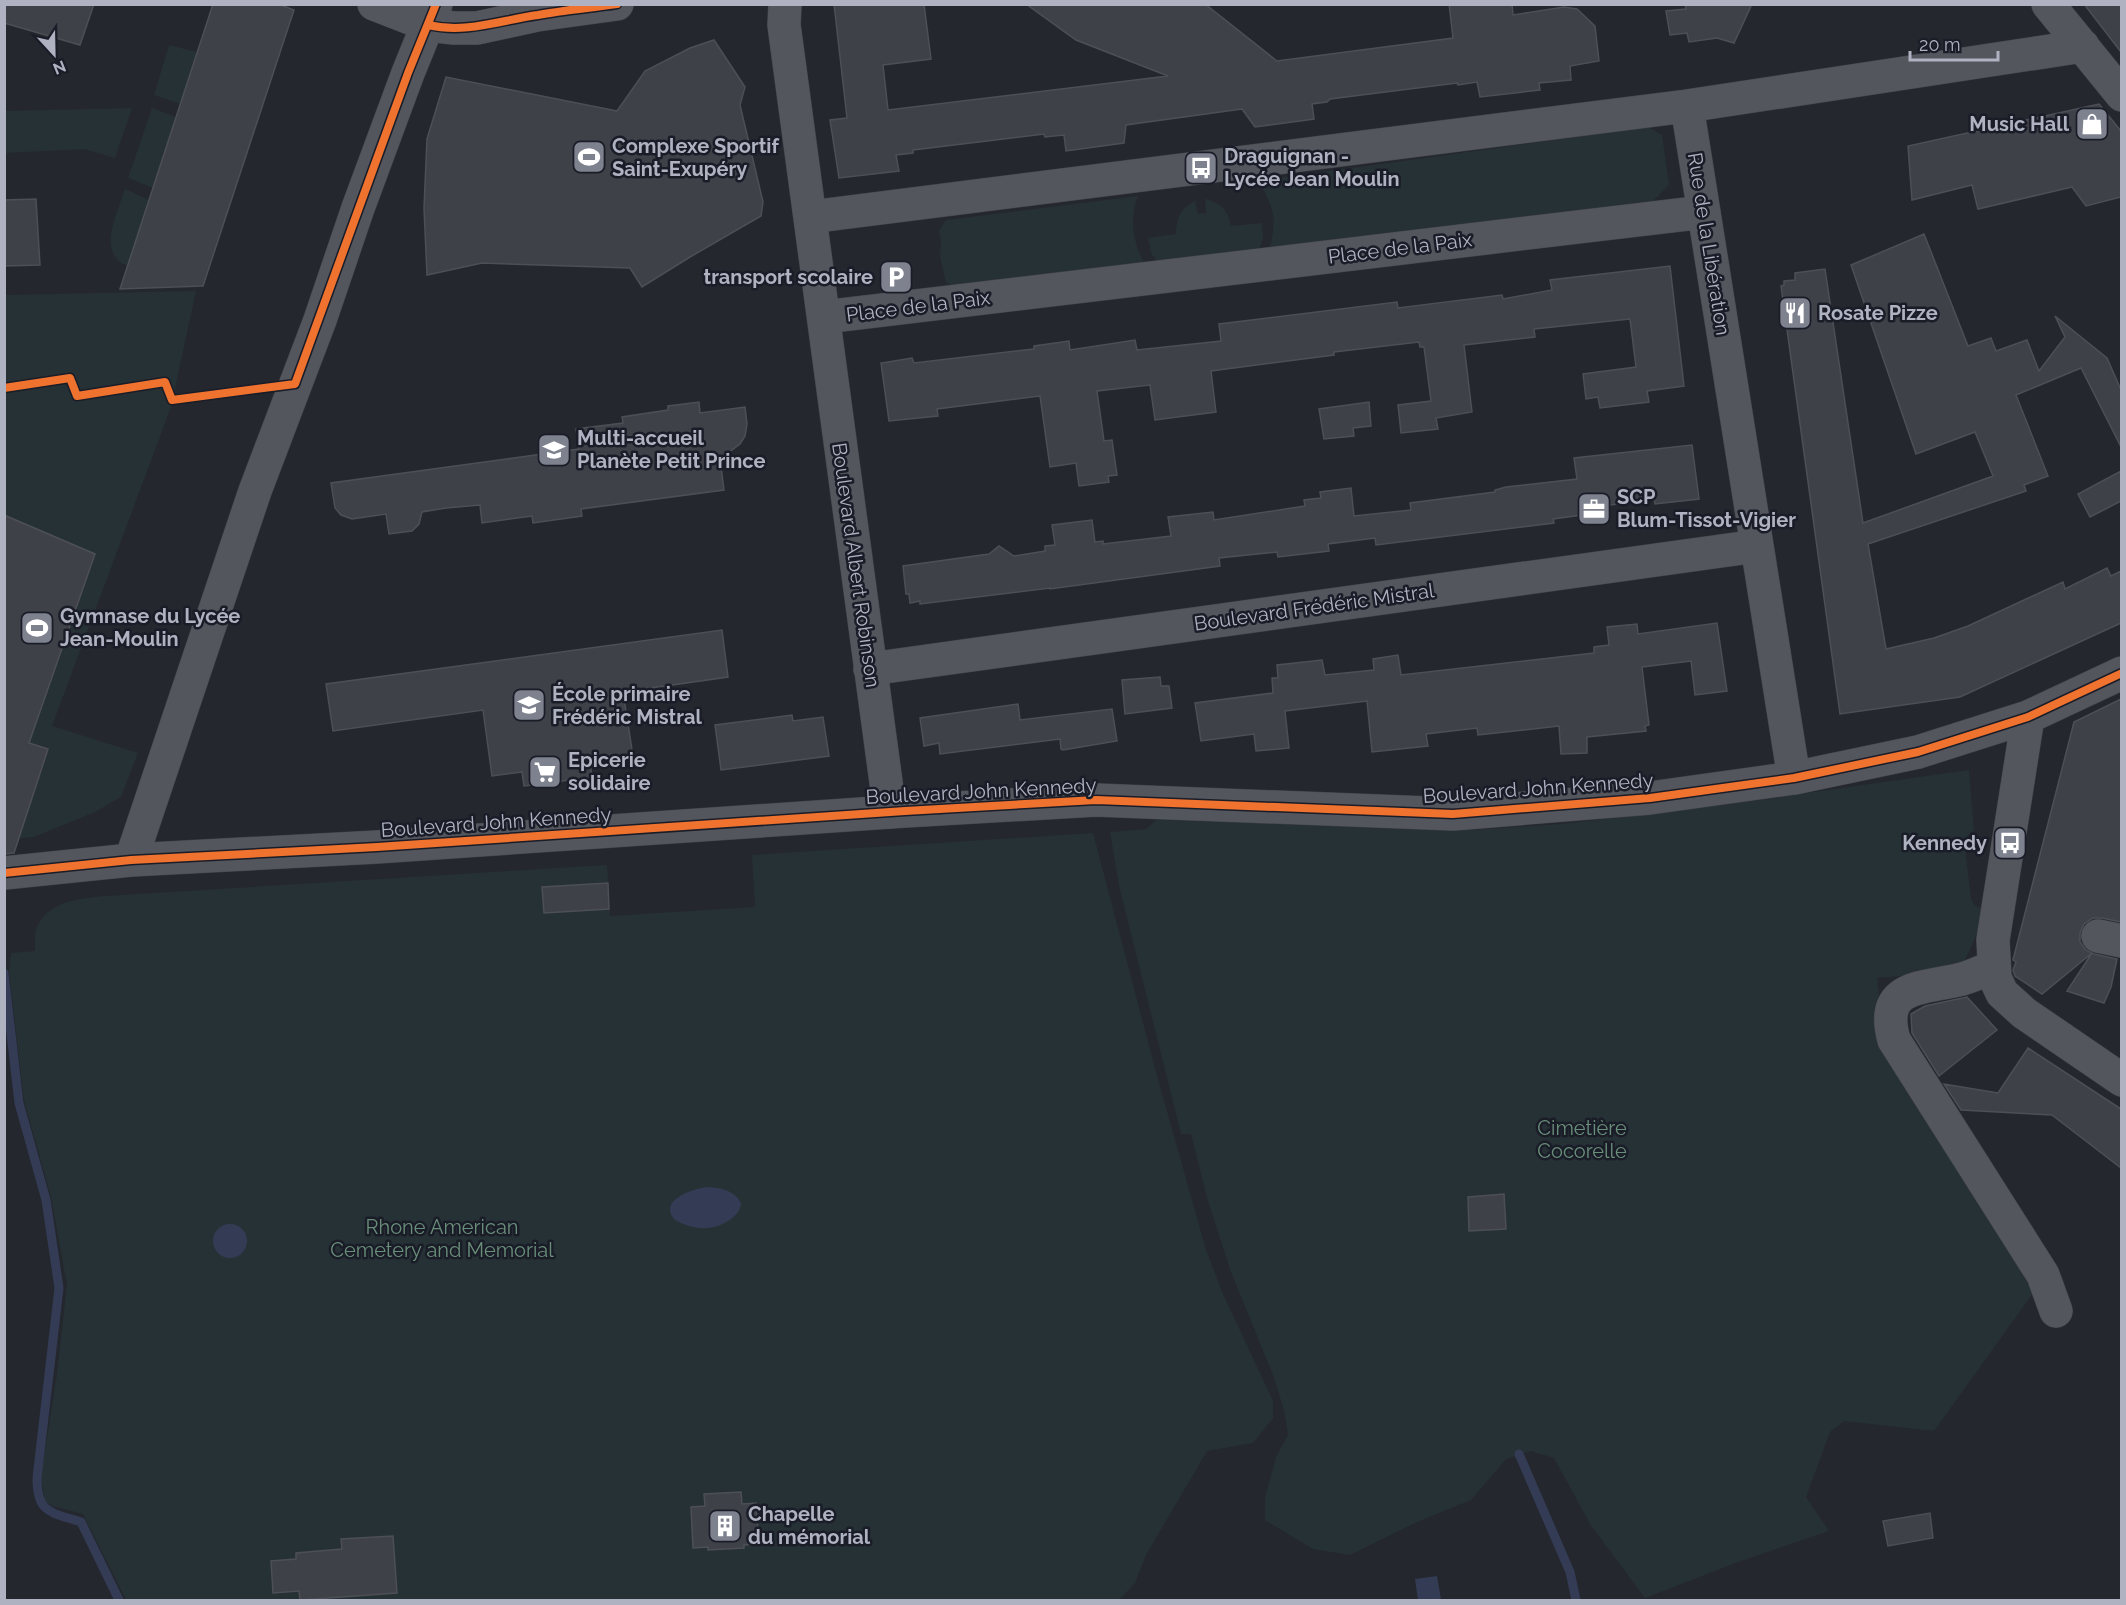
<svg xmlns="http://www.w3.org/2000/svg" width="2126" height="1605" font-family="Raleway,sans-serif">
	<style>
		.green { fill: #263136 }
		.water { fill: #343c55 }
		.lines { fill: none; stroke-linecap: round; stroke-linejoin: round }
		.stream { stroke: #343c55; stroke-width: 9 }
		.building { fill: #3f4148; stroke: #4d4f57; stroke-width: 1.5 }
		.minor-casing { stroke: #414249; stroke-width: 34 }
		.tertiary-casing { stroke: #414249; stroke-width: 34 }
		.minor { stroke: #54565e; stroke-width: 33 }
		.tertiary { stroke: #54565e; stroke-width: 33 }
		.cycleway-casing { stroke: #1a1d28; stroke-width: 11 }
		.cycleway { stroke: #ef722f; stroke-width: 8 }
		.labels { text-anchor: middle; stroke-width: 5; stroke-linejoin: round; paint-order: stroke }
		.poi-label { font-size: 20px; font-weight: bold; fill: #aeb2c1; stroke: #1a1d28; text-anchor: start }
		.street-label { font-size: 20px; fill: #aeb2c1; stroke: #1a1d28 }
		.park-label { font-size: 20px; fill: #698e79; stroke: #1a1d28 }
	</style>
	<rect width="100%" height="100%" fill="#25272f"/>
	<!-- green -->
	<path class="green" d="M 169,45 L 197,52 L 181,104 L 154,95 Z
		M 132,108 L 115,158 L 84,149 L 5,153 L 5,111 Z
		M 152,108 L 176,117 L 153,188 L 128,178 Z
		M 1648,127 L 1662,135 L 1669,185 L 1653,201 L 1270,248 C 1277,218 1274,207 1258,181 Z
		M 125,189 L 149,200 L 128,266 C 95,254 118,212 125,189 Z
		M 1138,196 C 1129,218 1133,244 1145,264 L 957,287 L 946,283 L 940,256 L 941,242 L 939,231 L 946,220 Z
		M 1205,199 C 1221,203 1228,210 1231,226 L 1262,223 L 1263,237 L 1260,248 L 1158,262 L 1151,253 L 1148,238 L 1176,234 C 1176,219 1181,207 1195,201 L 1198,214 L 1206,213 Z
		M 196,291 L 171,407 L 52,726 L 138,753 L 121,797 L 95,812 L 34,837 L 5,840 L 4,295 Z
		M 1969,770 L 1974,830 L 1964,839 L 1971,899 L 1975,906 L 1988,910 L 1960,971 L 1877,978 L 1884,1040 L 2036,1289 L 1934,1431 L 1844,1421 L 1830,1432 L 1806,1497 L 1829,1531 L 1738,1562 L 1645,1598 L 1590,1524 L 1554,1458 L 1531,1451 L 1506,1459 L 1471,1500 L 1417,1522 L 1350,1555 L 1313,1549 L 1265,1520 L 1265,1498 L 1276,1457 L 1288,1435 L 1284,1410 L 1273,1375 L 1231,1272 L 1207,1198 L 1191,1134 L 1181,1134 L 1119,886 L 1110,832 L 1146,829 L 1161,816 L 1469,830 L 1562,824 L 1722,805 Z
		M 1093,833 L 1156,1072 L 1206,1250 L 1223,1294 L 1273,1401 L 1273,1418 L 1253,1443 L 1207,1451 L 1146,1555 L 1135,1583 L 1119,1600 L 126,1600 L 83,1514 L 52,1506 L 45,1501 L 41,1477 L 57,1374 L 67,1285 L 51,1197 L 24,1100 L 9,972 L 11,953 L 35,951 C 35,943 34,933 37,927 C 49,900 80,899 105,896 L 607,865 L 610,916 L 755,907 L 752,855 Z"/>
	<!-- water -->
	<path class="water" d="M 707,1187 C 721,1188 734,1190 741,1203 C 740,1211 737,1214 731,1219 C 713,1232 693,1230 675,1220 C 657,1200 693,1189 707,1187 Z
		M213 1241a17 17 0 1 1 34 0a17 17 0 1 1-34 0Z
		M 1437,1576 L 1441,1600 L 1418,1600 L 1415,1579 Z"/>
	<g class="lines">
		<!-- stream -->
		<path class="stream" d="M 4,973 L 19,1103 L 46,1200 L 59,1288 L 37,1478 C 37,1514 51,1512 81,1522 L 119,1600
			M 1519,1454 L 1570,1572 L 1576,1600"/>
	</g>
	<!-- building -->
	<path class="building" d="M 4,4 L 94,4 L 80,45 L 4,23 Z
		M 213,4 L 278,4 L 294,10 L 203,286 L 120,289 Z
		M 834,4 L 924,4 L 931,59 L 883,65 L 888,110 L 1168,76 L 1076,40 L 1026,4 L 1205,4 L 1277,61 L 1453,38 L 1449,4 L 1512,4 L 1513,15 L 1564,7 L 1577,9 L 1595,26 L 1599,61 L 1570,66 L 1571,80 L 1539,83 L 1540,90 L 1480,97 L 1477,82 L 1458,85 L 1457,83 L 1330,99 L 1327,102 L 1312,104 L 1314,119 L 1255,127 L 1242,109 L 1126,125 L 1124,143 L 1066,151 L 1064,135 L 1045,137 L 1044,134 L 913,150 L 913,153 L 896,155 L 899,171 L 839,178 L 830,120 L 847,118 Z
		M 1685,4 L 1752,4 L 1734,43 L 1717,38 L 1689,42 L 1687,33 L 1670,35 L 1666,11 L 1686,9 Z
		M 2084,4 L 2121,4 L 2121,52 Z
		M 714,40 L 745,87 L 740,105 L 763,202 L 761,216 L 690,257 L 642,287 L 630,268 L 482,263 L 427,275 L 424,208 L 427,139 L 446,77 L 617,111 L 645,71 L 690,48 Z
		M 2099,104 L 2121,131 L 2121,197 L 2086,206 L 2072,187 L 1978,209 L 1972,185 L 1912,200 L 1908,146 Z
		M 36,199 L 40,265 L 4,266 L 4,200 Z
		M 1924,234 L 1968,346 L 1991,338 L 1996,351 L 2027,340 L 2039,371 L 2065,337 L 2055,316 L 2107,358 L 2121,390 L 2121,447 L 2081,368 L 2016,395 L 2048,476 L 2024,485 L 2026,491 L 1868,544 L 1886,649 L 1934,638 L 1968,626 L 2063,582 L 2065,589 L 2107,568 L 2111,576 L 2121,571 L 2121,623 L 1960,697 L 1840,714 L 1781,286 L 1784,285 L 1784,281 L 1795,280 L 1795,273 L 1825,269 L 1863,523 L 1993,476 L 1975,432 L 1916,454 L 1851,265 Z
		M 1670,266 L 1684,386 L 1647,391 L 1649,402 L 1600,408 L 1598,397 L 1586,399 L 1583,374 L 1636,367 L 1630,319 L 1534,329 L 1535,337 L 1464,345 L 1472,412 L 1436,418 L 1438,429 L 1401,433 L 1398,405 L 1431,401 L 1424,347 L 1420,347 L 1419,342 L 1334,352 L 1334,355 L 1211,371 L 1216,412 L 1155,420 L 1150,385 L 1097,391 L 1104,441 L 1112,440 L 1117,475 L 1108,476 L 1109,482 L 1079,486 L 1076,463 L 1050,467 L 1040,396 L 937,409 L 938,416 L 889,421 L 881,363 L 912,358 L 914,363 L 1034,349 L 1034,346 L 1069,341 L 1070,350 L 1135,340 L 1137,350 L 1221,341 L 1219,324 L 1397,302 L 1398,308 L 1502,295 L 1503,299 L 1552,290 L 1550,280 Z
		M 699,402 L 700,413 L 745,407 L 747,424 L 745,436 L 740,444 L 720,459 L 724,490 L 581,509 L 582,516 L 533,523 L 532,516 L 482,523 L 480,505 L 446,508 L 422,512 L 419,524 L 412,531 L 389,534 L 386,514 L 352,519 L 341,515 L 335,508 L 331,483 L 579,449 L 576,429 L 623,423 L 622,417 L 668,410 L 668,406 Z
		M 1369,402 L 1371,426 L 1353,428 L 1354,436 L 1324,439 L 1319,409 Z
		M 1692,445 L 1699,499 L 1655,504 L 1654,499 L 1603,506 L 1604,512 L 1553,519 L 1554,523 L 1376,545 L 1375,538 L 1328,544 L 1329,551 L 1278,557 L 1277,552 L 1219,558 L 1220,566 L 1050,589 L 1050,588 L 920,604 L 920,601 L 910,603 L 909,594 L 906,594 L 903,566 L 989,554 L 999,546 L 1014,556 L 1045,551 L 1045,546 L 1055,545 L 1052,525 L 1092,520 L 1095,542 L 1103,541 L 1103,544 L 1171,536 L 1168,517 L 1213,512 L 1214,520 L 1305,506 L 1304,500 L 1321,498 L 1320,492 L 1351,488 L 1354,516 L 1411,510 L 1410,503 L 1495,492 L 1495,490 L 1506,487 L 1577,479 L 1574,458 Z
		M 2121,471 L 2121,501 L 2090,517 L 2078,494 Z
		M 4,515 L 95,554 L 29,743 L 48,749 L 14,853 L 4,854 Z
		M 1717,623 L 1727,691 L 1695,695 L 1691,661 L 1642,667 L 1649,725 L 1645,726 L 1646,731 L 1587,737 L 1587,753 L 1561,754 L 1559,726 L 1478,735 L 1477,728 L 1426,734 L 1428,746 L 1372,752 L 1367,701 L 1285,711 L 1289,748 L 1256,751 L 1254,734 L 1201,741 L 1195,703 L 1273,693 L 1272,678 L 1278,678 L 1277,665 L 1322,660 L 1325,675 L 1374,670 L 1373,659 L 1398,655 L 1401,675 L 1594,653 L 1594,647 L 1609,645 L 1607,627 L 1637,624 L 1638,634 Z
		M 722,630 L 728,677 L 623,692 L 633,756 L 590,762 L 592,777 L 524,786 L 522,772 L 492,776 L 483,710 L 333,731 L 326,684 Z
		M 1160,677 L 1161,686 L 1169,686 L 1172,708 L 1125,714 L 1122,680 Z
		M 2121,699 L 2121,922 L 2102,918 L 2093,918 L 2084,924 L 2080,933 L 2080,942 L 2086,950 L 2094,954 L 2117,959 L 2111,987 L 2104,1003 L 2067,991 L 2092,953 L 2042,994 L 2015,976 L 2013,970 L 2016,962 L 2013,960 L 2074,722 Z
		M 1018,704 L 1020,720 L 1112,709 L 1117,741 L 1063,750 L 1061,749 L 1060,739 L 940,754 L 939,743 L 924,746 L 920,718 Z
		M 792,715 L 793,721 L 823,717 L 829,756 L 721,770 L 715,725 Z
		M 608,883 L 609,909 L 544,913 L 542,887 Z
		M 1967,997 L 1997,1030 L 1939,1076 L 1912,1033 L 1911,1014 L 1925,1006 Z
		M 2028,1048 L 2121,1109 L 2121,1168 L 2052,1115 L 1961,1110 L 1944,1084 L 1998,1093 Z
		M 1504,1194 L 1506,1229 L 1469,1231 L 1468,1197 Z
		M 741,1492 L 742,1504 L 756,1503 L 759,1544 L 744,1545 L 744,1548 L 708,1550 L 708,1547 L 693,1548 L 691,1507 L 705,1506 L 704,1494 Z
		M 1930,1513 L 1933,1538 L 1888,1546 L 1883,1521 Z
		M 393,1536 L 397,1593 L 300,1600 L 299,1591 L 273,1593 L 271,1561 L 296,1559 L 296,1553 L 342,1549 L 341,1539 Z"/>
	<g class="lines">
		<defs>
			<path id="minor" d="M 374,4 L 428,25 L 454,28 L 477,28 L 537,15 L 617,4
				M 785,4 L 784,25 L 890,812
				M 2048,4 L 2122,95
				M 1687,106 L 1794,778
				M 810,217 L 1687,106 L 2083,46
				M 824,317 L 1704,212
				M 870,669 L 1757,546
				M 2098,936 L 2122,941
				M 1993,967 C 1983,971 1973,976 1962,979 C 1924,989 1878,983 1894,1040 L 2043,1275 L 2056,1311"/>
			<path id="tertiary" d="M 2028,717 L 1993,940 L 1995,978 L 2002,993 L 2024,1013 L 2122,1080
				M 131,860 L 255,491 L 320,320 L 358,208 L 408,73 L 436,4
				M 4,873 L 131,860 L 377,847 L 905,811 L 1096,800 L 1453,814 L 1650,798 L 1794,778 L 1918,752 L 2028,717 L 2122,673"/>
		</defs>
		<!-- minor casing -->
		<use href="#minor" class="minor-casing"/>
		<!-- tertiary casing -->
		<use href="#tertiary" class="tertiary-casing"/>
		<!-- minor -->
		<use href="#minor" class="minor"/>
		<!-- tertiary -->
		<use href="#tertiary" class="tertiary"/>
		<defs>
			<path id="cycleway" d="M 428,25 C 466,34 501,20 538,15 C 564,10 591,8 617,4
				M 4,388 L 70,378 L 77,396 L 165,382 L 172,400 L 295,384 L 408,73 L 436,4
				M 4,873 L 131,860 L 377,847 L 905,811 L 1096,800 L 1453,814 L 1650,798 L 1794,778 L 1918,752 L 2028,717 L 2122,673"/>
		</defs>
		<!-- cycleway casing -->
		<use href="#cycleway" class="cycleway-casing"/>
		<!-- cycleway -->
		<use href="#cycleway" class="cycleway"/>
	</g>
	<!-- icons -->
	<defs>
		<symbol id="shop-square" viewBox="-11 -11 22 22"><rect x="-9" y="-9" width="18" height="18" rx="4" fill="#7e818e" stroke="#1a1d28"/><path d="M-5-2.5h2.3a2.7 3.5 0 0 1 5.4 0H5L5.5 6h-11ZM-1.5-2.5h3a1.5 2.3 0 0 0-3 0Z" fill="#fff"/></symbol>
		<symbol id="stadium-square" viewBox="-11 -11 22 22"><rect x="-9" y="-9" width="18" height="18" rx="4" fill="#7e818e" stroke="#1a1d28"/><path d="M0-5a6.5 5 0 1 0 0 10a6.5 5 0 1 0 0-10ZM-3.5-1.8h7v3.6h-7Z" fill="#fff"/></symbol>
		<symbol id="bus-square" viewBox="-11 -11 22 22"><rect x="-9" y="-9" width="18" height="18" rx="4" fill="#7e818e" stroke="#1a1d28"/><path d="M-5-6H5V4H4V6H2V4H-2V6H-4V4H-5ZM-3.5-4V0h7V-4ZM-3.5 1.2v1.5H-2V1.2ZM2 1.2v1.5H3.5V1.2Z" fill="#fff"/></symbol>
		<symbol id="parking-square" viewBox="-11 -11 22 22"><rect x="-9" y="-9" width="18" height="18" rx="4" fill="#7e818e" stroke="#1a1d28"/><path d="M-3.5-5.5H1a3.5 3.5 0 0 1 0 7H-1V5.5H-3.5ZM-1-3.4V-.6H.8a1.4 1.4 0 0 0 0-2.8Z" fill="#fff"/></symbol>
		<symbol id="restaurant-square" viewBox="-11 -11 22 22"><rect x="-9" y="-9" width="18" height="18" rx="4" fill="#7e818e" stroke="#1a1d28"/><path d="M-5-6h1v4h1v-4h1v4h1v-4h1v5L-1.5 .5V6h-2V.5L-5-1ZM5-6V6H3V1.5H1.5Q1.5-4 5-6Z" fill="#fff"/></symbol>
		<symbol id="school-square" viewBox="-11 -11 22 22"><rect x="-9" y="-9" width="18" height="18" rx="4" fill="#7e818e" stroke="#1a1d28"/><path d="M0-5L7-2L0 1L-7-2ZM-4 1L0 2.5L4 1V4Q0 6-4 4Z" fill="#fff"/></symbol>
		<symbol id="office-square" viewBox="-11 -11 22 22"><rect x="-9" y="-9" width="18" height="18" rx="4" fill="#7e818e" stroke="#1a1d28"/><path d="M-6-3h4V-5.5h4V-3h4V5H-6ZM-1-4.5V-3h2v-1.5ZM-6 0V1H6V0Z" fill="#fff"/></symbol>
		<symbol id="supermarket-square" viewBox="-11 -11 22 22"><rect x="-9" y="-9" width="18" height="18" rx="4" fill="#7e818e" stroke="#1a1d28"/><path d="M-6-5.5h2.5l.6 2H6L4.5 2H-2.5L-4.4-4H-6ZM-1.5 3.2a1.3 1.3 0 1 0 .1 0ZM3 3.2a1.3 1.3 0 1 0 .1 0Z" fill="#fff"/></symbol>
		<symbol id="building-square" viewBox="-11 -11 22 22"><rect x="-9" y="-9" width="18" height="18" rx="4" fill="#7e818e" stroke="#1a1d28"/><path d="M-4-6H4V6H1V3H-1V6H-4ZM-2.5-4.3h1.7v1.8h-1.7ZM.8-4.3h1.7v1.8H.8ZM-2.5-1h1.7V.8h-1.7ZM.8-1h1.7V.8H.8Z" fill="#fff"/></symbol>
	</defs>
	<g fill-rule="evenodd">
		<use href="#shop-square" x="2073" y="105" width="38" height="38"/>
		<use href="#stadium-square" x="570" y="138" width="38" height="38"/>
		<use href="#bus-square" x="1182" y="149" width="38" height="38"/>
		<use href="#parking-square" x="877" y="258" width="38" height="38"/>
		<use href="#restaurant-square" x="1776" y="294" width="38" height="38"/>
		<use href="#school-square" x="535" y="431" width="38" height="38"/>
		<use href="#office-square" x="1575" y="490" width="38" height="38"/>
		<use href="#stadium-square" x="18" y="609" width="38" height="38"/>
		<use href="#school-square" x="510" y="686" width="38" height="38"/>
		<use href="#supermarket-square" x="526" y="753" width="38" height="38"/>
		<use href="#bus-square" x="1991" y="824" width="38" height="38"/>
		<use href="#building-square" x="706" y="1507" width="38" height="38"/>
	</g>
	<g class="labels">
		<!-- poi labels -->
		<g class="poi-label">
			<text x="2069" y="131" text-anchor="end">Music Hall</text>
			<text x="612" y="153">Complexe Sportif<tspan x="612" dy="23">Saint-Exupéry</tspan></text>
			<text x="1224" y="163">Draguignan -<tspan x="1224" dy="23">Lycée Jean Moulin</tspan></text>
			<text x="873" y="284" text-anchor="end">transport scolaire</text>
			<text x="1818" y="320">Rosate Pizze</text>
			<text x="577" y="445">Multi-accueil<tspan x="577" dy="23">Planète Petit Prince</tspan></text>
			<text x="1617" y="504">SCP<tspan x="1617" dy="23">Blum-Tissot-Vigier</tspan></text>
			<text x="60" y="623">Gymnase du Lycée<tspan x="60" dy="23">Jean-Moulin</tspan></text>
			<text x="552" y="701">École primaire<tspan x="552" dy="23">Frédéric Mistral</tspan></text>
			<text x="568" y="767">Epicerie<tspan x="568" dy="23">solidaire</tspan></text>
			<text x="1987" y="850" text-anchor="end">Kennedy</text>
			<text x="748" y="1521">Chapelle<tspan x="748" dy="23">du mémorial</tspan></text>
		</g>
		<!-- street labels -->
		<g class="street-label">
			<text transform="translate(1709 244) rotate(81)" y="7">Rue de la Libération</text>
			<text transform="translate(1400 248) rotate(-7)" y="7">Place de la Paix</text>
			<text transform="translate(918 306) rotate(-7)" y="7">Place de la Paix</text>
			<text transform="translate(856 565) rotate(82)" y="7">Boulevard Albert Robinson</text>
			<text transform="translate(1314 607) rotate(-8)" y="7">Boulevard Frédéric Mistral</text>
			<text transform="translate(1538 788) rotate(-4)" y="7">Boulevard John Kennedy</text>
			<text transform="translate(981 791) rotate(-3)" y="7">Boulevard John Kennedy</text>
			<text transform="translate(496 822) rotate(-4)" y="7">Boulevard John Kennedy</text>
		</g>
		<!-- park labels -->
		<g class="park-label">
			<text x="1582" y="1135">Cimetière<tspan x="1582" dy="23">Cocorelle</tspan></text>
			<text x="442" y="1234">Rhone American<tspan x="442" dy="23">Cemetery and Memorial</tspan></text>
		</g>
	</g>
	<!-- border -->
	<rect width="2126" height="1605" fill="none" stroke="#aeb2c1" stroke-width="12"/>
	<!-- north arrow -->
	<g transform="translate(54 54) rotate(158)" stroke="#1a1d28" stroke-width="4.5" paint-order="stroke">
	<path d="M0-4.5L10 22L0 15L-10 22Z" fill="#aeb2c1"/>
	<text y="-9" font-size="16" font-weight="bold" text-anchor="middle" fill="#aeb2c1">N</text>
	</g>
	<!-- scale -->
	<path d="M1910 51v9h88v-9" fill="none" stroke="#aeb2c1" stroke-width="3"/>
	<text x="1919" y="51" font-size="18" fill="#aeb2c1" stroke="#1a1d28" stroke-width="4.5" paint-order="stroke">20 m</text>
</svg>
